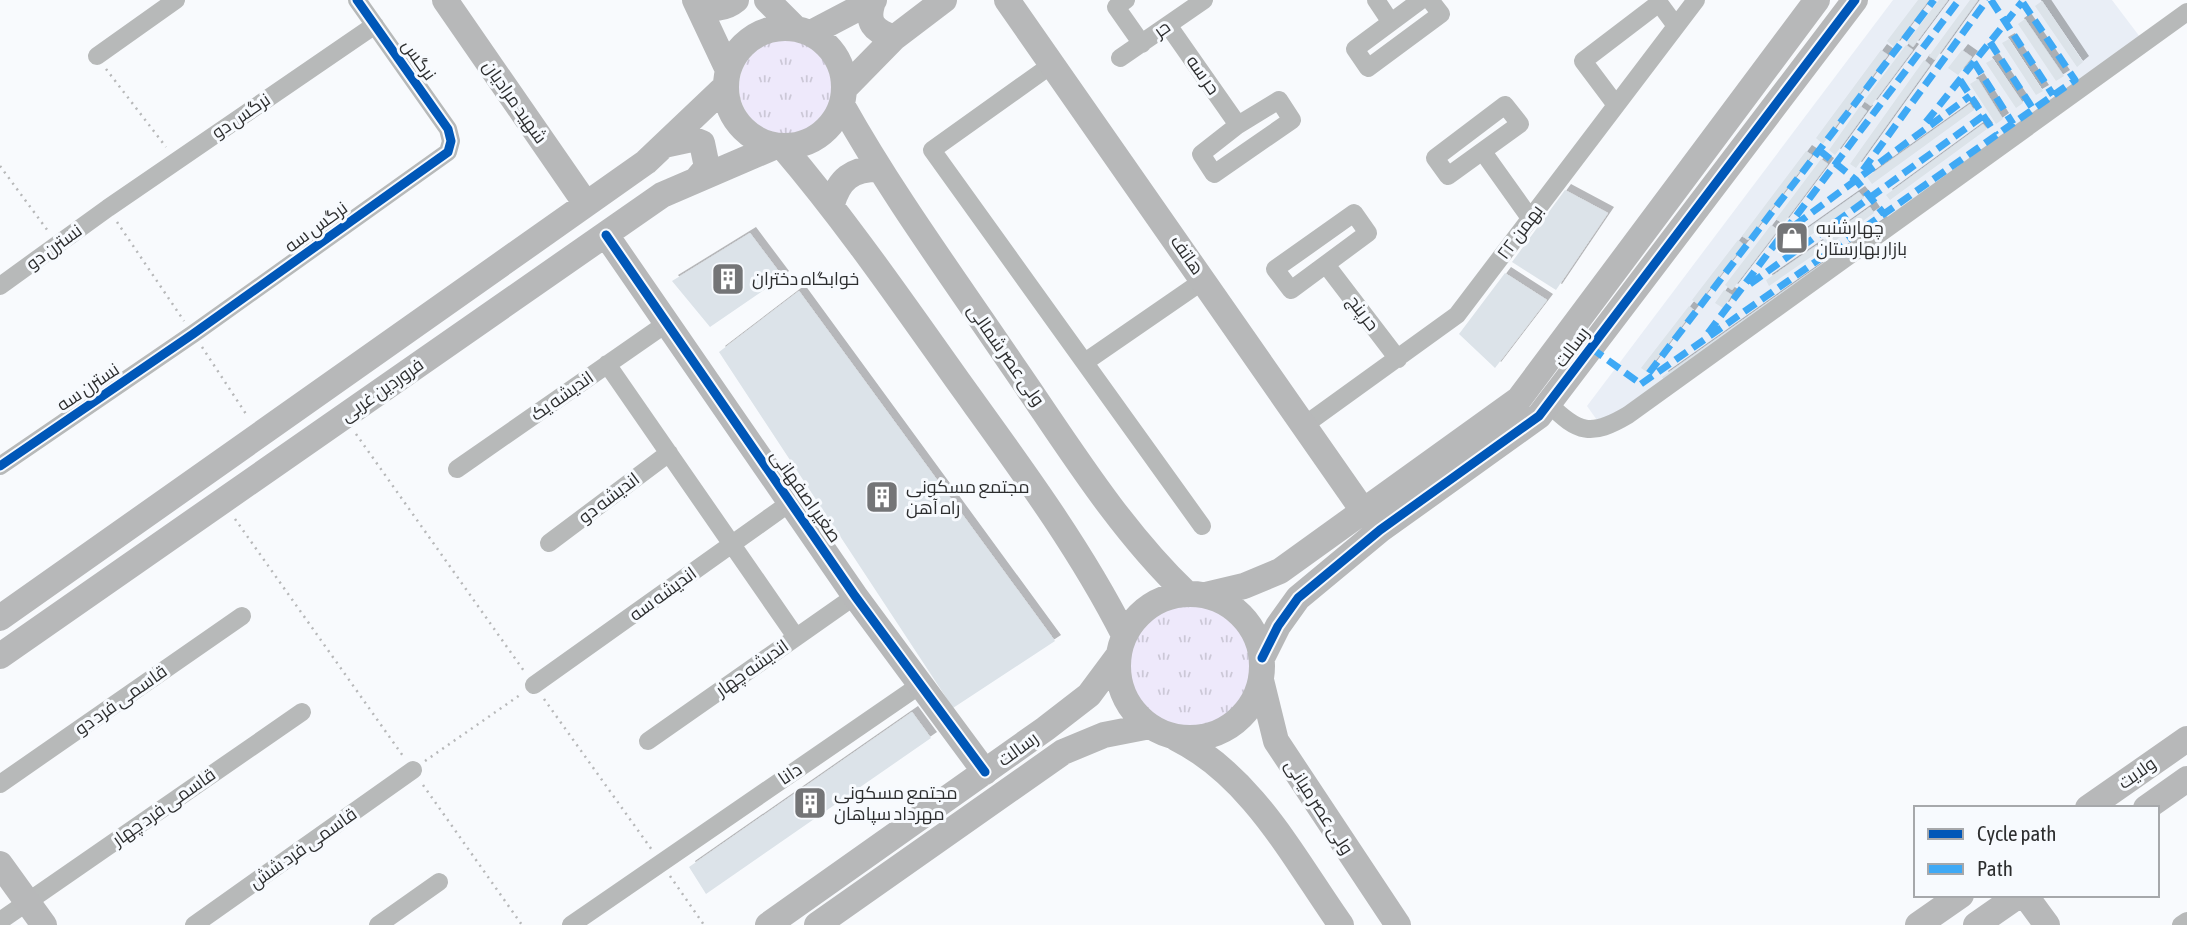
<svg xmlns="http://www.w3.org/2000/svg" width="2187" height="925" font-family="'Asap Condensed',Cairo,sans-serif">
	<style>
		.built { fill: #e9eef6 }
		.grass { fill: url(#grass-tufts) }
		.building { fill: #dce3e9; filter: url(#shadow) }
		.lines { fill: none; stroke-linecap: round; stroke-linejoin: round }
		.path { stroke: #b7b8b9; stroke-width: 2.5; stroke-dasharray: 2 5; stroke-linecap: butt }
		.street { stroke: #b7b9b9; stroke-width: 18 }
		.secondary { stroke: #b7b8b9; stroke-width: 26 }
		.quiet { stroke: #3fa9f5; stroke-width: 7; stroke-dasharray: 14 7; stroke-linecap: butt }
		.cycleway-casing { stroke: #f7fafe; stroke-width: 13 }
		.cycleway { stroke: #0057b8; stroke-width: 9 }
		.labels { text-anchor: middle; stroke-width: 6; stroke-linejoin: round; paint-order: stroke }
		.street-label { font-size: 18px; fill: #2d2e2f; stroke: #f7fafe }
		.poi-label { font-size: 18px; fill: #2d2e2f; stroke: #f7fafe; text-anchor: start }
	</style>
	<defs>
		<pattern id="grass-tufts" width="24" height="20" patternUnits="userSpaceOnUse" patternTransform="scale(1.75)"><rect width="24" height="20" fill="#eee9fb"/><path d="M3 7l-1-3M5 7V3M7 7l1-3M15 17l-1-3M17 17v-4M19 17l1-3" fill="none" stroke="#ccc8d7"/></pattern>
		<filter id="shadow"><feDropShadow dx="6" dy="-6" stdDeviation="0" flood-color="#0004"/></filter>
	</defs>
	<rect width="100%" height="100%" fill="#f8fafd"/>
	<!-- built -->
	<path class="built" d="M 1893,0 L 2112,0 L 2143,41 L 1652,395 L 1599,423 L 1587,406 Z"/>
	<!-- grass -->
	<path class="grass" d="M739 87a47 47 0 1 1 94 0a47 47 0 1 1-94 0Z
		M1127 666a64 64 0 1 1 128 0a64 64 0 1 1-128 0Z"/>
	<!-- building -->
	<path class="building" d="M 1918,0 L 1929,0 L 1894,47 L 1887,41 Z
		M 1939,0 L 1948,0 L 1913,47 L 1907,42 Z
		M 1970,0 L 1978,0 L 1935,60 L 1929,56 Z
		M 2042,1 L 2083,62 L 2077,67 L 2035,6 Z
		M 2025,19 L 2064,76 L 2056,81 L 2018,24 Z
		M 2009,39 L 2043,91 L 2036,95 L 2002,43 Z
		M 1906,45 L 1913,50 L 1871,106 L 1864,101 Z
		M 1881,50 L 1888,55 L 1823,144 L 1816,138 Z
		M 1962,50 L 1972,57 L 1958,75 L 1948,68 Z
		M 1993,59 L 2023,103 L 2016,108 L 1986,63 Z
		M 1924,60 L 1930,65 L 1856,168 L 1850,164 Z
		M 1978,79 L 2003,119 L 1996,124 L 1970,84 Z
		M 1970,104 L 1974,110 L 1872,184 L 1867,177 Z
		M 1860,106 L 1867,111 L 1835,155 L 1829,150 Z
		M 1983,124 L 1987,129 L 1890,200 L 1886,195 Z
		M 1806,151 L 1812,155 L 1748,240 L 1742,236 Z
		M 1821,159 L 1828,164 L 1783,224 L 1776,219 Z
		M 1565,190 L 1608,213 L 1556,290 L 1512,262 Z
		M 1859,192 L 1864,198 L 1798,244 L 1794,238 Z
		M 1870,207 L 1874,213 L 1825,248 L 1821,242 Z
		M 1881,222 L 1884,227 L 1665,381 L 1662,377 Z
		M 1771,225 L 1778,230 L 1732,290 L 1725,285 Z
		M 750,233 L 783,277 L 710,327 L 672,281 Z
		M 1738,240 L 1744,245 L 1698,304 L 1692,300 Z
		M 1817,245 L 1821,250 L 1769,286 L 1766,280 Z
		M 1505,273 L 1547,300 L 1495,368 L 1459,334 Z
		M 1724,290 L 1732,295 L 1723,308 L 1715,303 Z
		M 799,291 L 1055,641 L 953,708 L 719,352 Z
		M 1689,306 L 1694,310 L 1647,372 L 1641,368 Z
		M 912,712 L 931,738 L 706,894 L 689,867 Z"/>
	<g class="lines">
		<!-- path -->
		<path class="path" d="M 106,69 L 166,147
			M 0,166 L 48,231
			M 117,222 L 184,321
			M 202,347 L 248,417
			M 356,434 L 524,671
			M 235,519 L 403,756
			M 544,699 L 652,850
			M 425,761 L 520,695
			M 423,785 L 522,925
			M 670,876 L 704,925"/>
		<!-- street -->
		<path class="street" d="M 1126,0 L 1116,7 L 1142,44
			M 1376,0 L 1390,21
			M 1421,0 L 1355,49 L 1368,68 L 1441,14 L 1430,0
			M 1168,25 L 1238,125
			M 97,56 L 176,0
			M 1120,58 L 1204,0
			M 1054,63 L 932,150 L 1202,526
			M 1279,100 L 1292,120 L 1214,174 L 1201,154 L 1238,125 Z
			M 1505,105 L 1520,124 L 1448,176 L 1435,158 Z
			M 1616,105 L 1583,61 L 1659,3 L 1676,26
			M 1483,152 L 1530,218
			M 1354,213 L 1368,233 L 1291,290 L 1275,269 Z
			M 1327,266 L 1398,359
			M 0,286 L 108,208 L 375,25
			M 1085,362 L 1204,280
			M 607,364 L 796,637
			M 1549,404 C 1578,433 1591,437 1628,415 L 2187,12
			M 1306,424 L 1457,315 L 1696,0
			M 0,466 L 193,334 L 448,152 L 451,141 L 448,129 L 357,0
			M 457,469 L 667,323
			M 549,543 L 669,453
			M 534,685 L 791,502
			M 648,741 L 855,596
			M 0,784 L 242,616
			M 0,921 L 302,712
			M 194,925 L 413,770
			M 378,925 L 439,882
			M 571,925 L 920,685
			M 2181,925 L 2187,921"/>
		<!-- secondary -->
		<path class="secondary" d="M 445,0 L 586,204
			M 695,0 L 728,70
			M 767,0 L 795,28
			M 1007,0 L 1364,512
			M 873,1 C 866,23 873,30 894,38
			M 699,6 C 713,8 724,10 736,0
			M726 87a59 59 0 1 1 118 0a59 59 0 1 1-118 0Z
			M 811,33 L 874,0
			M 845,88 L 894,38 L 944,0
			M 842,105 C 893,196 955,280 1013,366 C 1067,444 1118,528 1186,593
			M 664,145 L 692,139 L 702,143 L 707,167 L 697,179
			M 782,146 C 846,221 901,301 958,381 C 1017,463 1079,546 1124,635
			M 832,204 C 839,179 852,169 878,169
			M 606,235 L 855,596 L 985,772
			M1118 666a72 72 0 1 1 144 0a72 72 0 1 1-144 0Z
			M 1206,595 L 1244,586 L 1280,571 L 1519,399 L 1817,0
			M 0,618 L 646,162 L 726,86
			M 0,656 L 662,195 L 776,146
			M 1262,658 L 1278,626 L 1298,598 L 1380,530 L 1539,416 L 1855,0
			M 1261,680 L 1276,741 L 1398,925
			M 1176,738 C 1252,776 1293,857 1341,925
			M 2088,808 L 2187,739
			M 2146,808 L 2187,779
			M 0,864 L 44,925
			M 2025,895 L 2047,925
			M 768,925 L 1045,729 L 1089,695 L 1118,656
			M 817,925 L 1063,752 L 1104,735 L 1150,726
			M 1918,925 L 1961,895
			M 1976,925 L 2019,895"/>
		<!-- quiet -->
		<path class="quiet" d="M 1991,0 L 2053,95
			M 1990,42 L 2033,109
			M 1974,62 L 2013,124
			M 1960,80 L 1996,135
			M 1926,122 L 2022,2
			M 1819,150 L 1856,180 L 1884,214
			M 1863,170 L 1987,0
			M 1795,225 L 1970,96
			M 1750,284 L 1983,116
			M 1708,333 L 1959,0
			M 1591,348 L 1641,384
			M 1649,373 L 1934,0
			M 1641,384 L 2075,80 L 2021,0"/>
		<defs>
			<path id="cycleway" d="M 606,235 L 855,596 L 985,772
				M 0,466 L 193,334 L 448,152 L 451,141 L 448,129 L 357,0
				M 1262,658 L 1278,626 L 1298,598 L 1380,530 L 1539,416 L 1855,0"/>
		</defs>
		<!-- cycleway casing -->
		<use href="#cycleway" class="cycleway-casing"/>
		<!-- cycleway -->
		<use href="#cycleway" class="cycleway"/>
	</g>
	<!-- icons -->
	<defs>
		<symbol id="shop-square" viewBox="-11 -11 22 22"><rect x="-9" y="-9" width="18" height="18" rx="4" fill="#747577" stroke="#f7fafe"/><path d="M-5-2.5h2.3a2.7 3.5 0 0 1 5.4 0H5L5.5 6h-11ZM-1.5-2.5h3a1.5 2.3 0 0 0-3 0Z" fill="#fff"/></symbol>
		<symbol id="building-square" viewBox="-11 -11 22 22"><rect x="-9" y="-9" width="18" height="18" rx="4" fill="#747577" stroke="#f7fafe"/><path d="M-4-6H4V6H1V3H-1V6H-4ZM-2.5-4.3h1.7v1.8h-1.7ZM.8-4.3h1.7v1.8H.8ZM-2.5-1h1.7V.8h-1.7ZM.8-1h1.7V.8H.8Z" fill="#fff"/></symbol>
	</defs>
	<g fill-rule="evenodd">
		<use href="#shop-square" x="1773" y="219" width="38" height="38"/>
		<use href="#building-square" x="709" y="260" width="38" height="38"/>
		<use href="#building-square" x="863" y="478" width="38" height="38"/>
		<use href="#building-square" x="791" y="784" width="38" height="38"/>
	</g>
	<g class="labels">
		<!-- street labels -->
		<g class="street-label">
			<text transform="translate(1162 29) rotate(-35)" y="6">حر</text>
			<text transform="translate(419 60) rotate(55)" y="6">نرگس</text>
			<text transform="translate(1203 75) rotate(55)" y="6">حر سه</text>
			<text transform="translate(515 102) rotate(55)" y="6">شهید مرادیان</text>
			<text transform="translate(241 116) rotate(-34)" y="6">نرگس دو</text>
			<text transform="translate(316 227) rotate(-36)" y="6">نرگس سه</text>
			<text transform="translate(1520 232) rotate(-53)" y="6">۲۲ بهمن</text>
			<text transform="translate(54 247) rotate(-36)" y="6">نسترن دو</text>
			<text transform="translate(1187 255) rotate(55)" y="6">هاتف</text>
			<text transform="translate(1363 313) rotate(53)" y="6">حر پنج</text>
			<text transform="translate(1572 347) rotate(-53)" y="6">رسالت</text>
			<text transform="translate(1006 355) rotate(55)" y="6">ولی عصر شمالی</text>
			<text transform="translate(88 387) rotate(-34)" y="6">نسترن سه</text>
			<text transform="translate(382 390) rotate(-35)" y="6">فروردین غربی</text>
			<text transform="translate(562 396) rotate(-35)" y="6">اندیشه یک</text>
			<text transform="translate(806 496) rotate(55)" y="6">صغیر اصفهانی</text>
			<text transform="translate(609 498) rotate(-37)" y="6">اندیشه دو</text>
			<text transform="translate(663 594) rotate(-36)" y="6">اندیشه سه</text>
			<text transform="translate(752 668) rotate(-35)" y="6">اندیشه چهار</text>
			<text transform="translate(121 700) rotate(-35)" y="6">قاسمی فرد دو</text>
			<text transform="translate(1018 749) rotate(-36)" y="6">رسالت</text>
			<text transform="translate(2137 773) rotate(-35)" y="6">ولایت</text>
			<text transform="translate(790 774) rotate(-34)" y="6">دانا</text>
			<text transform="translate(164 807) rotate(-35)" y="6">قاسمی فرد چهار</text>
			<text transform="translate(1319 807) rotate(57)" y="6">ولی عصر میانی</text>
			<text transform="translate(303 848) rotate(-35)" y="6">قاسمی فرد شش</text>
		</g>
		<!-- poi labels -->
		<g class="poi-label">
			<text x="1816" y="234">چهارشنبه<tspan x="1816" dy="21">بازار بهارستان</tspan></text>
			<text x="752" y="285">خوابگاه دختران</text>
			<text x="906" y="493">مجتمع مسکونی<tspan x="906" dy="21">راه آهن</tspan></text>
			<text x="834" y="799">مجتمع مسکونی<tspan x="834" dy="21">مهرداد سپاهان</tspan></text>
		</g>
	</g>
	<!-- legend -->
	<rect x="1914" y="806" width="245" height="91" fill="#f7fafe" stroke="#a6a8ab" stroke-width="2"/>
	<rect x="1928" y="829" width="35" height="10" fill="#0057b8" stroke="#a6a8ab" stroke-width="2"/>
	<text x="1977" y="841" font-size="21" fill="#2d2e2f">Cycle path</text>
	<rect x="1928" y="864" width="35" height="10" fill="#3fa9f5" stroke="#a6a8ab" stroke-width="2"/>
	<text x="1977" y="876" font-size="21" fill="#2d2e2f">Path</text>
</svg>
